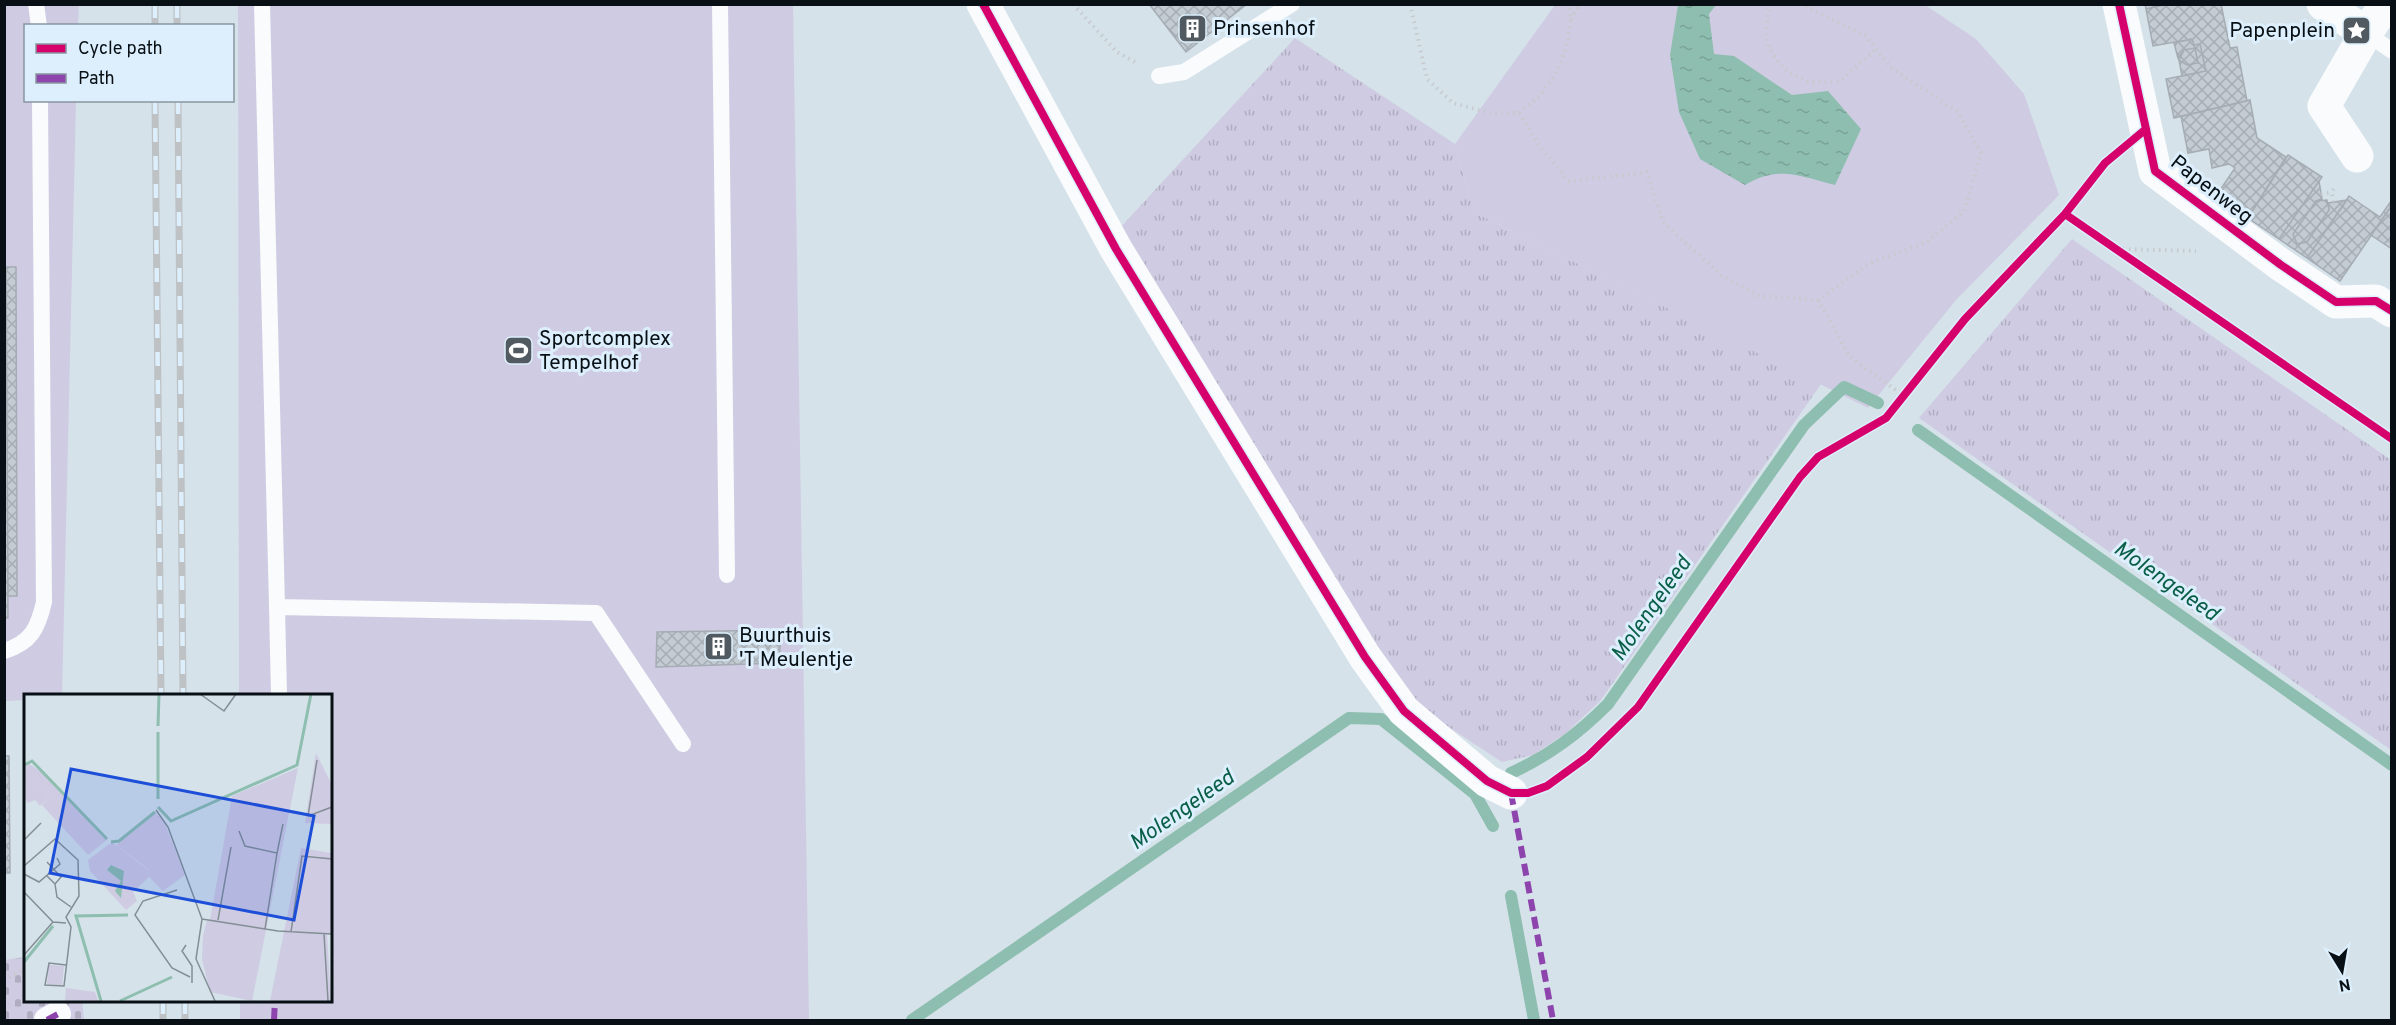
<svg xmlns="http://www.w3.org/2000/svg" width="2396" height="1025" font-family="Overpass,sans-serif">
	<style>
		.grass { fill: url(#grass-tufts) }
		.cemetery { fill: url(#cemetery-stones) }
		.park { fill: #cfcbe2 }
		.water { fill: url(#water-ripples) }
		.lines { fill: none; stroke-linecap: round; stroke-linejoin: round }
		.stream { stroke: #8ebeaf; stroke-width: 12 }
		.building { fill: url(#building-cross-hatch); stroke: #a5acb4; stroke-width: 1.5 }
		.path { stroke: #c7cacd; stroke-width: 4; stroke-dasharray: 1.5 4.5; stroke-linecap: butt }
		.service { stroke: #f9fbfc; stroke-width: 16 }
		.pedestrian { stroke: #f9fbfc; stroke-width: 26 }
		.minor { stroke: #f9fbfc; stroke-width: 33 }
		.rail-casing { stroke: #bec2c4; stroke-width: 7 }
		.rail { stroke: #ddeffc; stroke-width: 4.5; stroke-dasharray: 14; stroke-linecap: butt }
		.quiet { stroke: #8e44ad; stroke-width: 6; stroke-dasharray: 12 6; stroke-linecap: butt }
		.cycleway-casing { stroke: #ddeffc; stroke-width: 11 }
		.cycleway { stroke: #d6006c; stroke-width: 8 }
		.labels { text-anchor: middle; stroke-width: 6; stroke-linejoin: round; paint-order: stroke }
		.poi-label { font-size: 21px; fill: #081015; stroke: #ddeffc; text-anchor: start }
		.street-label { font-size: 21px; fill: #081015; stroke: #ddeffc }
		.water-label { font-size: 22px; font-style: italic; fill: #085e47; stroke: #ddeffc }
		.inset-river { fill: none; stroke: #8ebeaf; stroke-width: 3 }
		.inset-road { fill: none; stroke: #838e95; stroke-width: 1.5 }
		.view { fill: #1d4ed8; fill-opacity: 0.15; stroke: #1d4ed8; stroke-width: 3 }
		.inset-edge { fill: none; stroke: #081015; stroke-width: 3 }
	</style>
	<defs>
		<pattern id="grass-tufts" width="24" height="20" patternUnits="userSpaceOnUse" patternTransform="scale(1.5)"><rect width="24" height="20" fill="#cfcbe2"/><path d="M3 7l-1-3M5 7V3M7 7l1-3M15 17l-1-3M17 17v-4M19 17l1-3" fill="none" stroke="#b0adc1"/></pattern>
		<pattern id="cemetery-stones" width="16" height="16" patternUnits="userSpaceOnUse" patternTransform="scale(1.5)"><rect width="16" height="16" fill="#cfcbe2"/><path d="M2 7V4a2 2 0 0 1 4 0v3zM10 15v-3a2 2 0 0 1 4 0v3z" fill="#b0adc1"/></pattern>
		<pattern id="water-ripples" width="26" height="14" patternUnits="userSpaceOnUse" patternTransform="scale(1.5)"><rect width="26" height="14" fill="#8ebeaf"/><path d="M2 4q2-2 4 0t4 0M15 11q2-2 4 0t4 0" fill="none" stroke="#79a296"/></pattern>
		<pattern id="building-cross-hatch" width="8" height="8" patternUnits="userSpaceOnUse" patternTransform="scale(1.5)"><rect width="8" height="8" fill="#c3cbd3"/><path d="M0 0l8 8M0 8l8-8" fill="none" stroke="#a6adb4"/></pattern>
	</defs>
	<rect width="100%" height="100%" fill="#d5e2ea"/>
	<!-- grass -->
	<path class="grass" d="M 1295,38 L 1455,144 L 1474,212 L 1821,384 L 1601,700 L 1565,734 L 1533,755 L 1502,762 L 1415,705 L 1373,646 L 1119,229 Z
		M 2072,239 L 2391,460 L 2391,750 L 1919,418 Z"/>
	<!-- cemetery -->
	<path class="cemetery" d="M 25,957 L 26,1000 L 82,1000 L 84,1020 L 5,1020 L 4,960 Z"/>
	<!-- park -->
	<path class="park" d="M 4,5 L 79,5 L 78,25 L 26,26 L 26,100 L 76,101 L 62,695 L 26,695 L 25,700 L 5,701 Z
		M 238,5 L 793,5 L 809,1020 L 240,1020 L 240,1000 L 330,1000 L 330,695 L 239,695 Z
		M 1555,5 L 1925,5 L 1976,39 L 2024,94 L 2059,195 L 1956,300 L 1868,408 L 1474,212 L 1455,144 Z"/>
	<!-- water -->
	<path class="water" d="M 1678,5 L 1716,5 L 1709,14 L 1714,54 L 1734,56 L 1792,95 L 1828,91 L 1861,129 L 1835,185 C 1799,176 1779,165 1745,185 L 1700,159 L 1679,112 L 1670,55 Z"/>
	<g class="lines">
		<!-- stream -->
		<path class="stream" d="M 1918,430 L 2392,765
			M 1511,773 C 1550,755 1578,734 1608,704 L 1804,425 L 1844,387 L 1878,403
			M 1511,896 L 1534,1020
			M 912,1020 L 1349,718 L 1381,719 L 1475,794 L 1493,826"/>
	</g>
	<!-- building -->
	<path class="building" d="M 1149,4 L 1247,4 L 1186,52 Z
		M 2145,4 L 2168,4 L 2146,9 Z
		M 2168,4 L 2221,4 L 2230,48 L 2237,47 L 2247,101 L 2174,118 L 2166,79 L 2206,71 L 2200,44 L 2194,45 L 2192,39 L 2153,46 L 2146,9 Z
		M 2192,39 L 2194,45 L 2200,44 L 2206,71 L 2182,76 L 2179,60 L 2187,65 L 2198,63 L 2195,48 L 2184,50 L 2178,58 L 2174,43 Z
		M 2195,48 L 2198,63 L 2187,65 L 2179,60 L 2184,50 Z
		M 2250,100 L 2257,138 L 2286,157 L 2248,218 L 2216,196 L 2235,168 L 2229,164 L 2212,168 L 2209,149 L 2188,153 L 2181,116 Z
		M 2288,155 L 2322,177 L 2279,239 L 2248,218 Z
		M 2319,181 L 2322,199 L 2316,201 L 2293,234 L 2297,244 L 2307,242 L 2329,210 L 2328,203 L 2347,200 L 2307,258 L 2279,239 Z
		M 2349,196 L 2380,217 L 2391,201 L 2392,205 L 2340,281 L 2307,258 Z
		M 2327,200 L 2329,210 L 2307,242 L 2297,244 L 2293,234 L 2316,201 Z
		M 2392,205 L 2392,249 L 2371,235 Z
		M 4,267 L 6,267 L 8,618 L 4,618 Z
		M 6,267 L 16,267 L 17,596 L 8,596 Z
		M 781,630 L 779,663 L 656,667 L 657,632 Z
		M 4,756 L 9,756 L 10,873 L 4,873 Z"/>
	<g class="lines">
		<!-- path -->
		<path class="path" d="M 1073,4 L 1117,52 L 1135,62
			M 1410,4 L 1427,79 L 1453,103 L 1490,113 L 1519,113 C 1527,106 1540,98 1546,88 C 1563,65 1573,33 1570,4
			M 1772,4 C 1756,37 1774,70 1808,81 C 1817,84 1831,82 1840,81 L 1876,49
			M 1571,19 L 1580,4
			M 1519,113 L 1540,147 L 1569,181 L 1647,172 L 1663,222 L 1722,276 L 1759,296 L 1818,300 L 1868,264 L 1927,242 L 1964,211 L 1981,153 L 1958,112 L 1891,68 L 1866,36 L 1801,4
			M 2321,194 L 2332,192
			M 2333,202 L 2332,192 L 2335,186
			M 2117,249 L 2196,251
			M 1818,300 L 1850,357 L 1904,396
			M 4,980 L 26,968"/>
		<!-- service -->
		<path class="service" d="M 36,4 L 39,26
			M 262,4 L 277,607 L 596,613 L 683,744
			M 720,4 L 727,575
			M 2366,33 L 2392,51
			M 1159,76 L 1184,72 L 1292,4
			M 277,607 L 279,695
			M 4,651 C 31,643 38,628 44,602 L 40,100"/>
		<!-- pedestrian -->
		<path class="pedestrian" d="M 47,1020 L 58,1014"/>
		<!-- minor -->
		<path class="minor" d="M 983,4 L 1116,249 L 1365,657 L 1404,711 L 1487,781 L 1511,793
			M 2119,4 L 2155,171 L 2281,265 L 2336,302 L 2376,301 L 2392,311
			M 2323,4 L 2366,33
			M 2357,156 L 2324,106 L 2366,33 L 2386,4"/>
		<defs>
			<path id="rail" d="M 155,4 L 155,26
				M 177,4 L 177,26
				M 155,100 L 161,695
				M 178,100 L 183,695
				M 163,1000 L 163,1020
				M 185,1000 L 185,1020"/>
		</defs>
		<!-- rail casing -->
		<use href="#rail" class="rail-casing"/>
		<!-- rail -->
		<use href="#rail" class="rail"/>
		<!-- quiet -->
		<path class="quiet" d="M 1511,793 L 1553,1020
			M 47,1020 L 58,1014
			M 274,1020 L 275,1000"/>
		<defs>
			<path id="cycleway" d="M 983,4 L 1116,249 L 1365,657 L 1404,711 L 1487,781 L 1511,793 L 1528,793 L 1547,786 L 1587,757 L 1638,707 L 1800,477 L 1818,457 L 1886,418 L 1965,319 L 2065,214 L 2105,163 L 2146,129
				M 2119,4 L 2155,171 L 2281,265 L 2336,302 L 2376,301 L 2392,311
				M 2065,214 L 2392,439"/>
		</defs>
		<!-- cycleway casing -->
		<use href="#cycleway" class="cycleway-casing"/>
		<!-- cycleway -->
		<use href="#cycleway" class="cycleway"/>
	</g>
	<!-- icons -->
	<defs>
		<symbol id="building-square" viewBox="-11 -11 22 22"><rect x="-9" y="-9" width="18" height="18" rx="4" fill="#505a60" stroke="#ddeffc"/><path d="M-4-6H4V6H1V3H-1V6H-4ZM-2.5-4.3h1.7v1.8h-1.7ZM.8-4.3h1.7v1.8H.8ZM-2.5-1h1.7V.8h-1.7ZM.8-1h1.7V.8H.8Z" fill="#fff"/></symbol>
		<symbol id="sight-square" viewBox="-11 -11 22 22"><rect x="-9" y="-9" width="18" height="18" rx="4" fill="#505a60" stroke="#ddeffc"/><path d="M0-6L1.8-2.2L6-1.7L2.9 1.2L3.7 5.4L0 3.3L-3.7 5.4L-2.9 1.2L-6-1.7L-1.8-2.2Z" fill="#fff"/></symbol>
		<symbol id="stadium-square" viewBox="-11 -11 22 22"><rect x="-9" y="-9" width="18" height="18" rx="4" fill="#505a60" stroke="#ddeffc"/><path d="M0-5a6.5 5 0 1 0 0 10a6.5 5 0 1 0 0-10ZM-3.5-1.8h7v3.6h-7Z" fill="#fff"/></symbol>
	</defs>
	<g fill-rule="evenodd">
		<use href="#building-square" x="1176" y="12" width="33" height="33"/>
		<use href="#sight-square" x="2340" y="14" width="33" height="33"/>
		<use href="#stadium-square" x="502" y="334" width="33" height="33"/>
		<use href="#building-square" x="702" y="630" width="33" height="33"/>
	</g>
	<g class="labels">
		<!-- poi labels -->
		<g class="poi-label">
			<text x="1213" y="35">Prinsenhof</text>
			<text x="2335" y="37" text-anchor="end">Papenplein</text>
			<text x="539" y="345">Sportcomplex<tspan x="539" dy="24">Tempelhof</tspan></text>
			<text x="739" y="642">Buurthuis<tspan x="739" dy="24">'T Meulentje</tspan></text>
		</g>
		<!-- street labels -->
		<g class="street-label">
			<text transform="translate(2212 189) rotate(38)" y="7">Papenweg</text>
		</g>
		<!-- water labels -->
		<g class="water-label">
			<text transform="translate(2167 580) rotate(35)" y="8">Molengeleed</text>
			<text transform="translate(1650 608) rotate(-55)" y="8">Molengeleed</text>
			<text transform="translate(1181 809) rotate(-35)" y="8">Molengeleed</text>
		</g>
	</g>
	<!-- overview -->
	<g transform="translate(24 694)">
		<rect width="308" height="308" fill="#d5e2ea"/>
		<path d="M 4,69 L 19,79 L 83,146 L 64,161 L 18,111 L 25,103 L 5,84 L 0,88 L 0,73 ZM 132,119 L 140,127 L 161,181 L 139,197 L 125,183 L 124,175 L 92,151 L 121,124 ZM 25,271 L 40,272 L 38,291 L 23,290 Z" fill="#cfcbe2"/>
		<path d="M 292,59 L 307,89 L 307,130 L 281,129 Z" fill="#cfcbe2"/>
		<path d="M 274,74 L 228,307 L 186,298 L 178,265 L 179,242 L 183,227 L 186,226 L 208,102 ZM 88,148 L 124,176 L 125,183 L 109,198 L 113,207 L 102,216 L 66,177 L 64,166 ZM 277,154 L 307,159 L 307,239 L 303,239 L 307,307 L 246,307 ZM 42,294 L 71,298 L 74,307 L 41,307 Z" fill="#cfcbe2"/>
		<path d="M 5,84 L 25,103 L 16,112 L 11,106 L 4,109 L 0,104 L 0,88 Z" fill="#cfcbe2"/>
		<path d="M 87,171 L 100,177 L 97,204 L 91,197 L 97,187 L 83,176 Z" fill="#8ebeaf"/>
		<path class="inset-river" d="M 134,32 L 135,0M 0,71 L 8,67 L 83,145M 134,105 L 134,38M 134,113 L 147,127 L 273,71 L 287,0M 87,148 L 95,147 L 131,118M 0,268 L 29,232M 77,307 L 52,222 L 104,221M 96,307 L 148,283"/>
		<path class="inset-road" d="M 176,0 L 200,17 L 212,0M 132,116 L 144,133 L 178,225 L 172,265 L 191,307M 284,122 L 293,66M 284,122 L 308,113M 215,137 L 221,152 L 253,159 L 241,235M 0,146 L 17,129M 253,159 L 259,130M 23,168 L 37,183 L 31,190 L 23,182M 0,172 L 31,145 L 54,166 L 55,202 L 42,223 L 47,233 L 40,292 L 21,291 L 25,269 L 42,271M 0,180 L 15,188 L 36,170 L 33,164M 31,190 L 33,203 L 47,213M 153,196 L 119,207 L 111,221 L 148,274 L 166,283M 0,198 L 29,228 L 42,229M 178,225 L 254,237 L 308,240M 194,226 L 207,153M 267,238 L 278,162 L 308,165M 300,240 L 304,307M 162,251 L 158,257 L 168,272 L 168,289M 0,261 L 29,228"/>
		<path class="view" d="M 47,75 L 290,122 L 270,226 L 26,179 Z"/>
		<rect width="308" height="308" class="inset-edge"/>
	</g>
	<!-- border -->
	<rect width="2396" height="1025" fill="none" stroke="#081015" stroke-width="12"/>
	<!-- legend -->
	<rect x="24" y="24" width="210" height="78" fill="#ddeffc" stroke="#8896a0" stroke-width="1.5"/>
	<rect x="36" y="44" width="30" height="9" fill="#d6006c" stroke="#8896a0" stroke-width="1.5"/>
	<text x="78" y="54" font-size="18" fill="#081015">Cycle path</text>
	<rect x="36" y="74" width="30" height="9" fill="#8e44ad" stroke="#8896a0" stroke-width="1.5"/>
	<text x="78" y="84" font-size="18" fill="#081015">Path</text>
	<!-- north arrow -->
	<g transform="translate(2342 971) rotate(169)" stroke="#ddeffc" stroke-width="4.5" paint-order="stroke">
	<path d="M0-4.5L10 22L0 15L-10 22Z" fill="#081015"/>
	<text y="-9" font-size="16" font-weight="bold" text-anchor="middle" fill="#081015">N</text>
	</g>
</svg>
